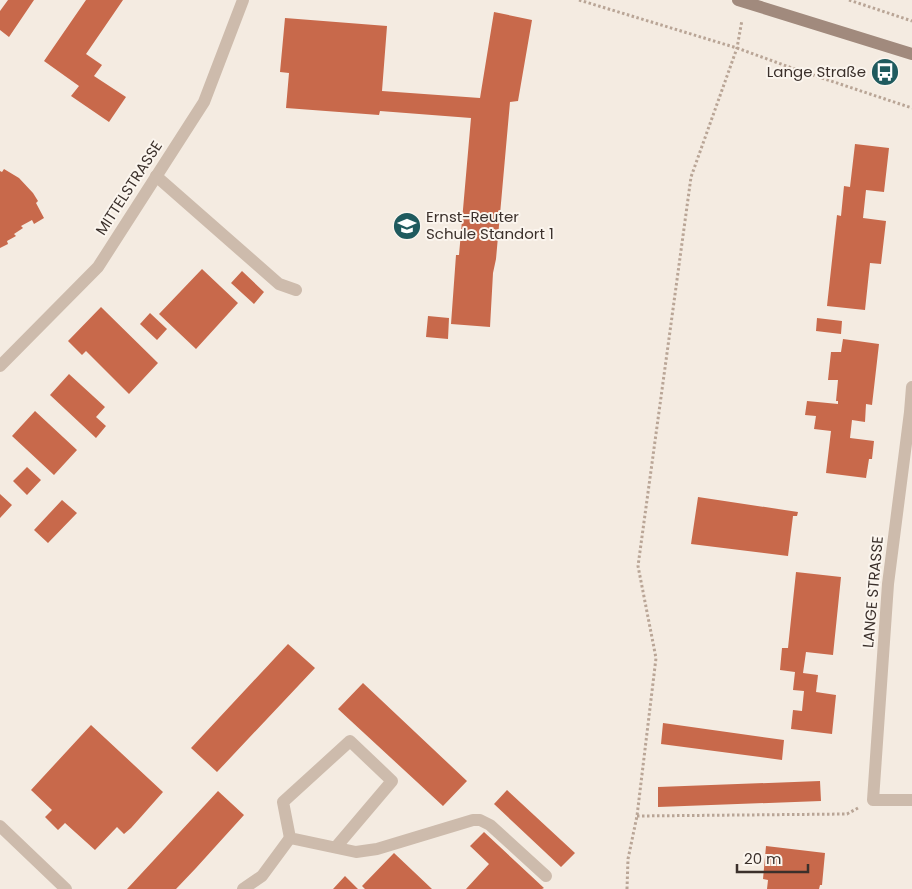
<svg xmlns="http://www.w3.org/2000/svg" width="912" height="889" font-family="Poppins,sans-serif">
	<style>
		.building { fill: #c8694b }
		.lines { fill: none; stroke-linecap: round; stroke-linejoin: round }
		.path { stroke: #b9a596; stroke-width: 3; stroke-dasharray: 2.5 2.5; stroke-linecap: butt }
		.service { stroke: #cdbbac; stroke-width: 12 }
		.minor { stroke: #cdbbac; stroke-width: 12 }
		.secondary { stroke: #a18a7d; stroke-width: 12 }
		.labels { text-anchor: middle; stroke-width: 4; stroke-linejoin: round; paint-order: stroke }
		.poi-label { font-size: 15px; fill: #3b302b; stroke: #fbf5ee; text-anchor: end }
		.street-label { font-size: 15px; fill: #3b302b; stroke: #fbf5ee }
	</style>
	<rect width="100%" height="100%" fill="#f4ebe1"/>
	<!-- building -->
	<path class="building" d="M 8,0 L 34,0 L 9,37 L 0,30 L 0,11 Z
		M 86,0 L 123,0 L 86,54 L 102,65 L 94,76 L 126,97 L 109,122 L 71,96 L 79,86 L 44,61 Z
		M 494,12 L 532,20 L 518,101 L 510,102 L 496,259 L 493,273 L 490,327 L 451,324 L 456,255 L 459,255 L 471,118 L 380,111 L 379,115 L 286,108 L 289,73 L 280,72 L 285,18 L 387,26 L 382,91 L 480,98 Z
		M 855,144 L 889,148 L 884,192 L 866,190 L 863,218 L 886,221 L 881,264 L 870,263 L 865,310 L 827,306 L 837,215 L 841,216 L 844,186 L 850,187 Z
		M 4,169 L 19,178 L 33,193 L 38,201 L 36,203 L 44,218 L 34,224 L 32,220 L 21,226 L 23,228 L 14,234 L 16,236 L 7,241 L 8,244 L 0,248 L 0,171 L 2,172 Z
		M 202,269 L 238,303 L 196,349 L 159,314 Z
		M 242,271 L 264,292 L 254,304 L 231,283 Z
		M 101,307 L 158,363 L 129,394 L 86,351 L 82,355 L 68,341 Z
		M 150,313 L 167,329 L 157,340 L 140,324 Z
		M 428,316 L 449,318 L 448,339 L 426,337 Z
		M 817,318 L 842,321 L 841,334 L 816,331 Z
		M 843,339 L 879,344 L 872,405 L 866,404 L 865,422 L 852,420 L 850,438 L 874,441 L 872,459 L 869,459 L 866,478 L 826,473 L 831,431 L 814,429 L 816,416 L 805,415 L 807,401 L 838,404 L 838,401 L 836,401 L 838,380 L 828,380 L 831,352 L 841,352 Z
		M 69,374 L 105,407 L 96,417 L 106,426 L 96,438 L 50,395 Z
		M 35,411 L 77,450 L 54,475 L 12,436 Z
		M 27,467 L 41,480 L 27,495 L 13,481 Z
		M 0,494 L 12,505 L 0,518 Z
		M 698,497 L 798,512 L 797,516 L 793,516 L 788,556 L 691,544 Z
		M 62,500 L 77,513 L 48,543 L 34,530 Z
		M 796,572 L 841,577 L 833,655 L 806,652 L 803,673 L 818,675 L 816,692 L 836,695 L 832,734 L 791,729 L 793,710 L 802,711 L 804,691 L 793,690 L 795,672 L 780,670 L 782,648 L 788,648 Z
		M 288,644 L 315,668 L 217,772 L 191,748 Z
		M 363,683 L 467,781 L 443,806 L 338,709 Z
		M 663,723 L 784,740 L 782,760 L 661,744 Z
		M 91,725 L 163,792 L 131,828 L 124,834 L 117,827 L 95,850 L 65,823 L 58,830 L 45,817 L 52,810 L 31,790 Z
		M 820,781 L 821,801 L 658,807 L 658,787 Z
		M 507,790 L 575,853 L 561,867 L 494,804 Z
		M 218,791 L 244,815 L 196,868 L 176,889 L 127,889 Z
		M 484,832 L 544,888 L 542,889 L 466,889 L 489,864 L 470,846 Z
		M 766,846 L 825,853 L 822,885 L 820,885 L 819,889 L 767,889 L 768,880 L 763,879 Z
		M 394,853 L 432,889 L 365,889 L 362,886 Z
		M 345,876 L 358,889 L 333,889 Z"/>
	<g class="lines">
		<!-- path -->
		<path class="path" d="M 579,0 L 737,48 L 792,68 L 912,108
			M 849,0 L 912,21
			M 637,816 L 847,814 L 858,808
			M 627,889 L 628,859 L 637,816 L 656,658 L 638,566 L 691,177 L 737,48 L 742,20"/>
		<!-- service -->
		<path class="service" d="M 156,176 L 279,284 L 296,290
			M 336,847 L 392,781 L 350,741 L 283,802 L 290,838 L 356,852 L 377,849 L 473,820 L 480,820 L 490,825 L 546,876"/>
		<!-- minor -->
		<path class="minor" d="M 0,366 L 98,267 L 204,102 L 243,0
			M 912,387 L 910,412 L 888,584 L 873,800 L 912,800
			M 0,826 L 66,889
			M 243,889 L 262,876 L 290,838"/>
		<!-- secondary -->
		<path class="secondary" d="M 738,0 L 912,54"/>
	</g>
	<!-- icons -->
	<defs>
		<symbol id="bus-disc" viewBox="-11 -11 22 22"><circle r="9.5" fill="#1f5a5e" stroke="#fbf5ee"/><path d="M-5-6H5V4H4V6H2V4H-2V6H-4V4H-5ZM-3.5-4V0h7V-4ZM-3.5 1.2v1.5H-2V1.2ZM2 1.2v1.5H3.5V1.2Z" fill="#fff"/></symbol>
		<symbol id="school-disc" viewBox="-11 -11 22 22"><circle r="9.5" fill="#1f5a5e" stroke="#fbf5ee"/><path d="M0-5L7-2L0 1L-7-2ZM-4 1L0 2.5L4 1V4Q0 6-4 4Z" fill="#fff"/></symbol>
	</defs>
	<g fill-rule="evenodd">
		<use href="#bus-disc" x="869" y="56" width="32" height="32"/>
		<use href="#school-disc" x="391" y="210" width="32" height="32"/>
	</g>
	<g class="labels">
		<!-- poi labels -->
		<g class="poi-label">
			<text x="866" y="77">Lange Straße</text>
			<text x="426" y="222" text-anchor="start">Ernst-Reuter<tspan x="426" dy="17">Schule Standort 1</tspan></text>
		</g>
		<!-- street labels -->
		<g class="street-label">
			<text transform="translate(129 188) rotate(-57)" y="5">MITTELSTRASSE</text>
			<text transform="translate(873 592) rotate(-85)" y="5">LANGE STRASSE</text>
		</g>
	</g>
	<!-- scale -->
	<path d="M737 864v8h71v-8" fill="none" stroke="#3b302b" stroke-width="2.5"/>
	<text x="744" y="864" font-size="15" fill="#3b302b" stroke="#fbf5ee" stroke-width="4" paint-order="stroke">20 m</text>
</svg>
